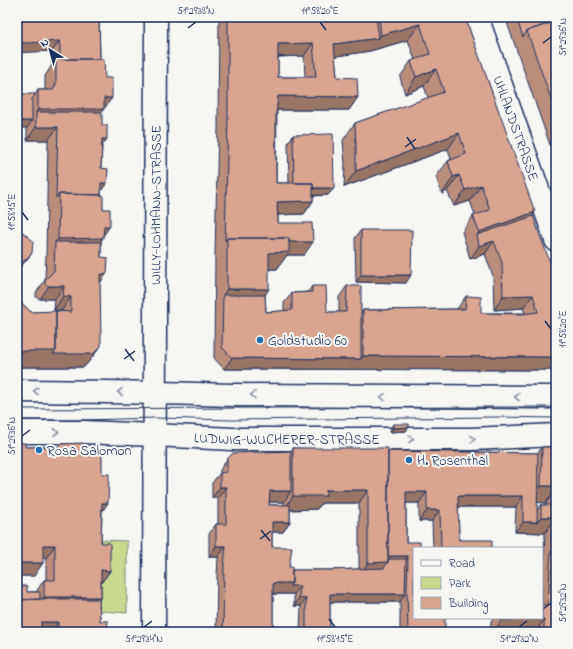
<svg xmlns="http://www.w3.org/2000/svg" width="573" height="649" font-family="'Indie Flower',sans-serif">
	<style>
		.green { fill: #c9da8f; stroke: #728476 }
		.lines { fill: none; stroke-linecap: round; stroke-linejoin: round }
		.minor-casing { stroke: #1b2f5e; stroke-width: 25 }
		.minor { stroke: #f6f6f2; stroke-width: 22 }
		.tram { stroke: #1b2f5e; stroke-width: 1 }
		.wall { fill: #bb8e7c; stroke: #1b2f5e; fill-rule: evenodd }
		.shaded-wall { fill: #997465; stroke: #1b2f5e }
		.building { fill: #daa590; stroke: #1b2f5e; fill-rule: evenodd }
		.oneway { stroke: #8892a8 }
		.ticks { fill: none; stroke: #1b2f5e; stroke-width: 1.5 }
		.poi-dot { fill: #1f6fb2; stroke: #f6f6f2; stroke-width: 1.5 }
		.labels { text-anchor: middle; stroke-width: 4; stroke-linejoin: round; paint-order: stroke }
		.street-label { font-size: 14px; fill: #1b2f5e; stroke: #f6f6f2 }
		.poi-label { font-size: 14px; fill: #1b2f5e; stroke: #f6f6f2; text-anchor: start }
		.neatline { fill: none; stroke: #1b2f5e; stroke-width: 1.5 }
		.ticks-label { font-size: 10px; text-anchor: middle; fill: #1b2f5e }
	</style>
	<rect width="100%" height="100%" fill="#f6f6f2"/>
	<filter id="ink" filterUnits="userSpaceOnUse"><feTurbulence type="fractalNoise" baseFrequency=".025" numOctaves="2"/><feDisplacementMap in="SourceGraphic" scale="8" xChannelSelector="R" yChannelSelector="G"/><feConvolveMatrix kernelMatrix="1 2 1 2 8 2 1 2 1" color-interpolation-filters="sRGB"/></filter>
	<g filter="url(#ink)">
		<!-- green -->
		<path class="green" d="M 101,540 L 127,541 L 127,613 L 92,610 Z"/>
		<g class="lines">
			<defs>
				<g id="minor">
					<path id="s1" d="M 477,17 L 556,240"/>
					<path d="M 17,391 C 90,391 162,393 235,395 C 342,396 449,397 556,397"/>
					<path id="s2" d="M 17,432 L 83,432 L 154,435 L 232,439 L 471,439 L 556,435"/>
					<path id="s3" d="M 154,632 L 156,17"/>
				</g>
			</defs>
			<!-- minor casing -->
			<use href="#minor" class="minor-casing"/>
			<!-- minor -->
			<use href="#minor" class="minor"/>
			<!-- tram -->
			<path class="tram" d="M 17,409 L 496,407 L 556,407
				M 17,420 L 84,420 L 155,418 L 233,420 L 495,417 L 556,418"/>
		</g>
		<!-- wall -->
		<path class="wall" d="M 17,17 L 99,17 L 102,146 L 101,168 L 107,183 L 101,191 L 101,195 L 103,209 L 110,226 L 103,235 L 101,242 L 101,257 L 107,273 L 100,283 L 91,359 L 84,367 L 17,367 L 17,299 L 31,312 L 62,312 L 62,310 L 54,310 L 55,299 L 40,299 L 36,297 L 36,293 L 45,280 L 46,255 L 48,140 L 27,140 L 27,128 L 17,94 L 35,95 L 38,90 L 45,90 L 45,76 L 52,65 L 52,51 Z
			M 219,17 L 465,17 L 533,216 L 556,370 L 224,369 L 214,358 L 215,254 L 218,129 ZM 408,40 L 415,60 L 411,61 L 400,77 L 405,94 L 424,86 L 428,98 L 355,123 L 343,140 L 345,164 L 344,187 L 448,149 L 451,159 L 448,161 L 436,177 L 442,194 L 447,191 L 454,206 L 470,201 L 475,215 L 473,216 L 462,232 L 467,248 L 470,259 L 485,254 L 493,276 L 494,310 L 523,308 L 525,313 L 481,313 L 466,296 L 457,309 L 363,310 L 361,313 L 347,286 L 339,297 L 339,312 L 327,312 L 312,286 L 308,292 L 292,293 L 284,303 L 284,311 L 266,312 L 265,295 L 269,269 L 277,269 L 287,255 L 304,255 L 278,223 L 278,215 L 304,214 L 313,201 L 313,196 L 328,195 L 334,188 L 293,135 L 288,143 L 289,183 L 276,183 L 277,110 L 349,110 L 358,97 L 337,77 L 335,56 L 370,51 ZM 304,56 L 305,77 L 278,77 L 278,57 Z
			M 505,17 L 556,17 L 556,162 L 516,48 Z
			M 361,230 L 406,283 L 356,282 L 355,238 Z
			M 393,424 L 406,431 L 390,432 L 391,428 Z
			M 17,443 L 25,447 L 58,447 L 60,444 L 83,446 L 102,513 L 101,543 L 110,571 L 101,583 L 101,597 L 99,599 L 100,621 L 107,632 L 17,632 L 27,592 L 36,592 L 44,580 L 46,580 L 46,558 L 43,558 L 34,576 L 17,576 Z
			M 542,447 L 556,447 L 556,632 L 491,632 L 491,621 L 493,618 L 542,618 L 542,564 L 544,561 L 545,533 L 515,532 L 516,507 L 458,507 L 459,540 L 492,548 L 433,548 L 432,521 L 419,521 L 419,503 L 406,503 L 406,542 L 414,548 L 445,632 L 400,632 L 400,602 L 330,602 L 330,632 L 300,632 L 301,606 L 294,606 L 294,594 L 273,594 L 273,632 L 216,632 L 217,577 L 218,557 L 209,557 L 209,534 L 216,524 L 218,524 L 218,498 L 212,498 L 212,483 L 220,473 L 220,470 L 227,459 L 291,451 L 293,448 L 388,451 L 538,453 ZM 269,502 L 284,502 L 284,505 L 269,505 ZM 537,502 L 546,503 L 546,505 L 541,505 L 537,511 ZM 322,503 L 359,503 L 359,569 L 331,570 L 292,570 L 272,547 L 272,532 L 283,532 L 290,522 L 290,510 L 317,509 Z"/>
		<!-- shaded-wall -->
		<path class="shaded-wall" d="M 420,24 L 408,40 L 370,51 L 325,58 L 334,44 L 379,38 L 381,35 Z
			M 60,41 L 52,51 L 17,53 L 17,42 Z
			M 313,43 L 304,56 L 269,57 L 278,44 Z
			M 436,69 L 424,86 L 405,94 L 416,77 Z
			M 278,96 L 358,97 L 349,110 L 268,110 Z
			M 104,98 L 112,98 L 92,125 L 36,112 L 38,109 Z
			M 17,121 L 32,121 L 27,128 L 17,128 Z
			M 36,127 L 58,127 L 48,140 L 27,140 Z
			M 459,133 L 448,149 L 344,187 L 356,171 Z
			M 102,139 L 107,139 L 98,152 Z
			M 459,175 L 447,191 L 442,194 L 453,177 Z
			M 101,183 L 107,183 L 97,196 Z
			M 481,185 L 470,201 L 454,206 L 465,190 Z
			M 334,188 L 328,195 L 289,196 L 294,189 Z
			M 313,201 L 304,214 L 268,215 L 277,202 Z
			M 535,212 L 524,229 L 477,235 L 479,232 Z
			M 104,226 L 110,226 L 101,239 L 103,238 L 92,255 L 55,242 L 58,239 Z
			M 227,241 L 313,242 L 304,255 L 287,255 L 277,269 L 258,269 Z
			M 494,241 L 485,254 L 470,259 L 479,246 Z
			M 32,253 L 26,261 L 17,270 L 17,268 Z
			M 107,273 L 98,286 L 100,275 Z
			M 361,275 L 411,275 L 406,283 L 356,282 Z
			M 49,286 L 64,286 L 55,299 L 40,299 Z
			M 227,289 L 269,289 L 258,306 L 223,295 Z
			M 533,295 L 523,308 L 494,310 L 503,296 Z
			M 63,296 L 71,297 L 62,310 L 54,310 Z
			M 101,346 L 91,359 L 84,367 L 17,367 L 17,351 Z
			M 363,356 L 556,357 L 556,370 L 224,369 L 232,358 L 361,359 Z
			M 409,427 L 406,431 L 390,432 L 393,428 Z
			M 541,486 L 556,486 L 556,489 L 546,503 L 529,502 Z
			M 220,487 L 226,487 L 218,498 L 212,498 Z
			M 326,490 L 368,490 L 359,503 L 322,503 L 317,509 L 284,510 L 293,496 Z
			M 270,491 L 291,491 L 284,502 L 262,502 Z
			M 406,492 L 427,492 L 419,503 L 399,503 Z
			M 458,496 L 523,496 L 516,507 L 451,507 Z
			M 102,503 L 108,503 L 99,516 Z
			M 427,510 L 440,510 L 432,521 L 419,521 Z
			M 541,517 L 556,517 L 545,533 L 515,532 L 523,522 L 537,522 Z
			M 272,522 L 290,522 L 283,532 L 265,532 Z
			M 43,545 L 55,545 L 46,558 L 34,558 Z
			M 216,546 L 226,546 L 218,557 L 209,557 Z
			M 385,556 L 408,556 L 401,567 L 359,576 L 368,563 Z
			M 18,563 L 43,563 L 34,576 L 17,576 L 17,564 Z
			M 101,570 L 110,571 L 100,584 Z
			M 273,583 L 292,583 L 300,586 L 294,594 L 266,594 Z
			M 330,594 L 405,594 L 400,602 L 325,602 Z
			M 44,597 L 101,597 L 92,610 L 40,602 Z
			M 299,598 L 306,599 L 301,606 L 294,606 Z
			M 544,619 L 536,632 L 493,632 L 502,620 Z
			M 41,622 L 58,622 L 51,632 L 34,632 Z"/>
		<!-- building -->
		<path class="building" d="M 17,17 L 99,17 L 100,59 L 60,59 L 60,41 L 26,43 L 17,42 Z
			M 228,17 L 376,17 L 379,38 L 334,44 L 337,77 L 357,78 L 358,97 L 278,96 L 276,115 L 276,183 L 313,183 L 313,201 L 277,202 L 278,223 L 312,223 L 313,242 L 289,242 L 289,238 L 227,238 L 225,241 L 228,116 ZM 313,43 L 316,77 L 278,77 L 278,44 Z
			M 379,17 L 465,17 L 535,212 L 479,232 L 473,216 L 490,210 L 481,185 L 465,190 L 459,175 L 453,177 L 448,161 L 466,154 L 459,133 L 356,171 L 356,148 L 355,123 L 444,92 L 436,69 L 416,77 L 411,61 L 430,54 L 420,24 L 381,35 Z
			M 516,17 L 556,17 L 556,21 L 527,31 L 523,37 Z
			M 556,21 L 556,113 L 527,31 Z
			M 56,59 L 104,59 L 105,78 L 112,78 L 112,98 L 104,98 L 104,109 L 38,109 L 38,90 L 53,90 L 56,84 Z
			M 17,94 L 35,94 L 35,95 L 32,99 L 32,121 L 17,121 Z
			M 36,112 L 102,112 L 102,125 L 107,125 L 107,139 L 102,139 L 101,168 L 108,169 L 107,183 L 101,183 L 101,195 L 59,194 L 56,198 L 58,127 L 36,127 Z
			M 333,134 L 334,188 L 313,188 L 313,183 L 294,183 L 293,135 Z
			M 59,194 L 103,195 L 103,209 L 110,209 L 110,226 L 104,226 L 103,238 L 58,239 Z
			M 533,216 L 545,249 L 556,278 L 556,357 L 363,356 L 363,310 L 465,309 L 466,296 L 481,297 L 481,313 L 522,314 L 538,312 L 533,295 L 503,296 L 502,263 L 494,241 L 479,246 L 477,235 Z
			M 17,227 L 33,241 L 32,253 L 17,268 Z
			M 361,230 L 412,230 L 411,275 L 361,275 Z
			M 227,238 L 289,238 L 289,252 L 269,253 L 269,289 L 227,289 Z
			M 55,242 L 101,242 L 101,257 L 108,258 L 107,273 L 100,275 L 101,346 L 93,354 L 53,354 L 56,351 L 56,311 L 71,312 L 71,297 L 63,296 L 64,286 L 49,286 L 45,284 L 45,280 L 54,271 Z
			M 312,286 L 326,286 L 327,312 L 346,312 L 347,286 L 361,286 L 361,359 L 232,358 L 222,347 L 223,295 L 265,295 L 266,312 L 292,310 L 292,293 L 312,292 Z
			M 17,299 L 31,312 L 56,311 L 56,351 L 17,351 Z
			M 393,424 L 409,424 L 409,427 L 393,428 Z
			M 17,443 L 25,443 L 25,447 L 60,447 L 60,444 L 83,443 L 83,446 L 95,446 L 102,457 L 102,474 L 109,474 L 108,503 L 102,503 L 101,543 L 110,543 L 110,571 L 101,570 L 101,597 L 44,597 L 44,580 L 55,580 L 55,545 L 43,545 L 43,563 L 18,563 L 18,500 L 17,500 Z
			M 542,447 L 556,447 L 556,486 L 541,486 Z
			M 293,448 L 388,448 L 388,562 L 368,563 L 368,490 L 326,490 L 326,496 L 293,496 Z
			M 291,451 L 291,491 L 270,491 L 269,505 L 290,505 L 290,522 L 272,522 L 272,547 L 292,547 L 289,567 L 292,567 L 292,583 L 273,583 L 273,632 L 223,632 L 224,566 L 226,546 L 216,546 L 216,524 L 226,524 L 226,487 L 220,487 L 220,473 L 227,472 L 227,459 L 233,453 Z
			M 388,451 L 538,453 L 537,522 L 523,522 L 523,496 L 458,496 L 459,540 L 492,540 L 492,548 L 441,548 L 440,510 L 427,510 L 427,492 L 406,492 L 406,542 L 420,542 L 420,548 L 414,548 L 414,618 L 445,618 L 445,632 L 408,632 L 407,591 L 408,556 L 388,556 Z
			M 541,505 L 556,505 L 556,517 L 541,517 Z
			M 556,534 L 556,632 L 544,632 L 544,619 L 502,620 L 502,618 L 542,618 L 542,605 L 548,605 L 551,551 L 556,551 Z
			M 388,559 L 406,559 L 405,594 L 330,594 L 330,632 L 306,632 L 306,599 L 299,598 L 300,586 L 290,586 L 292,583 L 292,570 L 331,570 L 384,568 L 388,562 Z
			M 17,586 L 27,586 L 27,592 L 40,592 L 40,599 L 17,600 Z
			M 43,599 L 99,599 L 100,621 L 108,621 L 107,632 L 58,632 L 58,622 L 41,622 L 41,632 L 17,632 L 17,600 Z"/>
		<!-- one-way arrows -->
		<defs><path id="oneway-chevron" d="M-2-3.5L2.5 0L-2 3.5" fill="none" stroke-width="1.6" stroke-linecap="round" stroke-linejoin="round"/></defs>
		<g class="oneway">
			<use href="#oneway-chevron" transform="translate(36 391) rotate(-180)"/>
			<use href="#oneway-chevron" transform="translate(120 392) rotate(-180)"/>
			<use href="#oneway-chevron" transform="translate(253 395) rotate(-179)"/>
			<use href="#oneway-chevron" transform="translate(383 397) rotate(-179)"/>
			<use href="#oneway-chevron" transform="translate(517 397) rotate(-180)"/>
			<use href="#oneway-chevron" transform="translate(56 432)"/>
			<use href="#oneway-chevron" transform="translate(411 439)"/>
			<use href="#oneway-chevron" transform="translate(473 439) rotate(-2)"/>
		</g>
	</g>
	<!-- ticks -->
	<path class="ticks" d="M 320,22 L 326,30M 188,28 L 196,22M 543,43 L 551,37M 407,137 L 415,149M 405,147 L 416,139M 22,212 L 28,220M 545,321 L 551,329M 125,349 L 134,361M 124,359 L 135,351M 22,436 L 30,430M 261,530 L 270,541M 260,539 L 271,531M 543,609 L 551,603M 329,619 L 335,627M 144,627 L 152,621M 519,627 L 527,621"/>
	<!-- markers -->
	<g class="poi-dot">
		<circle cx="260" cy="340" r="4"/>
		<circle cx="39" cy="450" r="4"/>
		<circle cx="409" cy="460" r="4"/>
	</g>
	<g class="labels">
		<!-- street labels -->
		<g class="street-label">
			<text dy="5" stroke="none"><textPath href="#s1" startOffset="118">UHLANDSTRASSE</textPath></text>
			<text dy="5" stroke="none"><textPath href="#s3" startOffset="427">WILLY-LOHMANN-STRASSE</textPath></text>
			<text dy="5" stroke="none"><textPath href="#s2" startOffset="270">LUDWIG-WUCHERER-STRASSE</textPath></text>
		</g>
		<!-- poi labels -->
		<g class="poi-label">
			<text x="268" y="345">Goldstudio 60</text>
			<text x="47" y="455">Rosa Salomon</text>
			<text x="417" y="465">H. Rosenthal</text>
		</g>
	</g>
	<!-- margin -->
	<rect width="573" height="649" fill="none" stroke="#f6f6f2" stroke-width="44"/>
	<!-- legend -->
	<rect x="413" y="547" width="130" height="72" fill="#f6f6f2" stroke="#9ea6b7"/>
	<rect x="421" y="560" width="20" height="6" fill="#f6f6f2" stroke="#9ea6b7"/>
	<text x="449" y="567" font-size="12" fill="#1b2f5e">Road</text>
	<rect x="421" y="577" width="20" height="12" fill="#c9da8f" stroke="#9ea6b7"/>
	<text x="449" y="587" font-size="12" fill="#1b2f5e">Park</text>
	<rect x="421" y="597" width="20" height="12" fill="#daa590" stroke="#9ea6b7"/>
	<text x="449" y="607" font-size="12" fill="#1b2f5e">Building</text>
	<!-- north arrow -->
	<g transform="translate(50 50) rotate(323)" stroke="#f6f6f2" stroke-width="3" paint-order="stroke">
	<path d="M0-3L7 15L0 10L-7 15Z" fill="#1b2f5e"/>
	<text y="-6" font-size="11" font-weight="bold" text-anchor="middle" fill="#1b2f5e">N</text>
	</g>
	<rect x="22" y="22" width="529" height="605" class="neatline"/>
	<g class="ticks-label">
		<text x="196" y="14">51°29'38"N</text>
		<text x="320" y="14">11°58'20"E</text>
		<text transform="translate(562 37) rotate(-90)" y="4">51°29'36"N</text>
		<text transform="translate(11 212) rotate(-90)" y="4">11°58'15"E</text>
		<text transform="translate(562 329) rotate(-90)" y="4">11°58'20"E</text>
		<text transform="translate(11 436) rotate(-90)" y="4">51°29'36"N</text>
		<text transform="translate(562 603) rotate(-90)" y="4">51°29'32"N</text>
		<text x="144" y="642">51°29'34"N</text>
		<text x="335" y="642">11°58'15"E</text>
		<text x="519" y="642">51°29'32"N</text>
	</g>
</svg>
